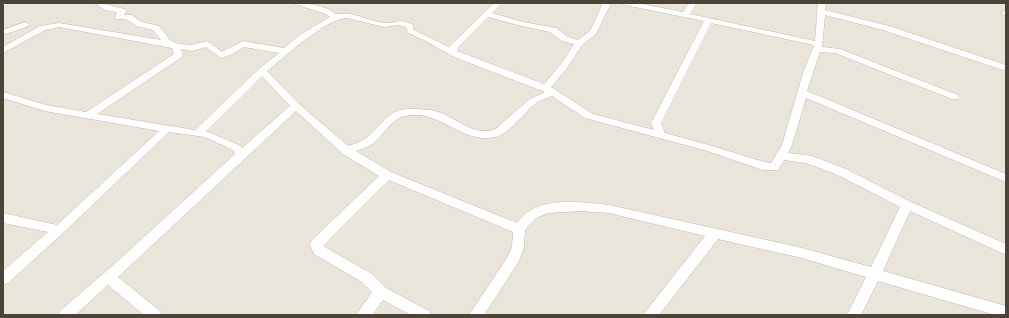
<svg xmlns="http://www.w3.org/2000/svg" width="1009" height="318" font-family="Inter,sans-serif">
	<style>
		.residential { fill: #eae5da }
		.lines { fill: none; stroke-linecap: round; stroke-linejoin: round }
		.minor-casing { stroke: #c2bbae; stroke-width: 1 }
		.minor { fill: #fff; fill-rule: evenodd }
	</style>
	<rect width="100%" height="100%" fill="#f6f3ec"/>
	<!-- residential -->
	<path class="residential" d="M 3,3 L 1006,3 L 1006,315 L 3,315 Z"/>
	<g class="lines">
		<defs>
			<path id="minor" d="M 3,3 L 10,3 L 3,7 Z
				M 95,3 C 105,3 115,7 125,9 L 126,11 L 124,15 L 131,15 L 142,22 L 159,26 L 170,40 L 178,44 L 192,45 L 207,41 L 222,52 L 243,41 L 284,48 L 301,34 L 330,17 L 326,14 L 292,3 C 305,3 326,5 336,14 C 354,11 367,21 385,23 C 396,24 397,18 412,24 L 414,30 L 449,47 L 494,3 L 502,3 L 492,13 L 523,22 L 556,28 L 568,37 L 578,40 L 590,31 L 603,3 L 611,3 L 596,34 L 582,45 L 567,68 L 551,87 L 593,114 L 654,130 L 651,123 L 704,21 L 625,5 L 621,3 L 637,3 L 683,12 L 689,3 L 697,3 L 690,14 L 815,41 L 818,3 L 826,3 L 825,10 L 889,26 L 1006,65 L 1006,71 L 883,30 L 825,15 L 822,47 L 840,49 L 958,95 L 960,97 L 958,99 L 952,99 L 835,53 L 820,52 L 807,91 L 1006,174 L 1006,182 L 806,98 L 792,145 L 788,153 L 812,156 L 846,169 L 911,202 L 1006,244 L 1006,255 L 910,211 L 883,271 L 1006,306 L 1006,315 L 995,315 L 878,281 L 861,315 L 847,315 L 866,277 L 802,258 L 718,239 L 659,315 L 643,315 L 705,236 L 609,213 L 580,211 L 548,213 L 536,218 L 525,230 L 524,247 L 519,261 L 484,315 L 469,315 L 507,258 L 512,247 L 513,232 L 389,180 L 323,246 L 372,274 L 386,288 L 429,311 L 431,315 L 411,315 L 383,300 L 372,315 L 356,315 L 372,292 L 362,282 L 314,254 L 310,245 L 311,241 L 379,176 L 343,154 L 296,111 L 118,277 L 160,311 L 162,315 L 144,315 L 108,285 L 75,315 L 58,315 L 60,311 L 119,260 L 235,154 L 233,150 L 205,137 L 169,132 L 63,233 L 8,283 L 3,285 L 3,271 L 48,232 L 3,223 L 3,213 L 57,225 L 159,131 L 45,111 L 3,98 L 3,92 L 46,105 L 86,112 L 174,54 L 172,48 L 59,27 L 45,30 L 3,53 L 3,47 L 40,26 L 59,23 L 161,40 L 153,30 L 136,26 L 126,19 L 116,19 L 115,17 L 117,12 L 104,10 ZM 488,17 L 522,26 L 550,32 L 562,41 L 574,44 L 561,64 L 544,84 L 457,51 L 459,46 ZM 347,18 L 384,27 L 398,25 L 406,27 L 408,33 L 426,41 L 454,57 L 545,92 L 530,99 L 497,128 C 476,139 457,118 438,112 C 430,109 418,109 410,109 C 386,109 382,127 365,139 C 360,142 354,144 348,146 L 299,104 L 267,71 C 286,56 325,19 347,18 ZM 711,23 L 814,45 L 803,73 L 782,145 L 771,163 L 764,162 L 712,146 L 665,133 L 661,123 ZM 206,47 L 221,58 L 230,55 L 244,47 L 279,53 L 259,69 L 195,130 L 97,114 L 182,57 L 183,55 L 181,49 L 192,51 ZM 262,76 L 290,106 L 242,148 L 241,146 L 206,131 ZM 552,96 L 585,118 L 704,150 L 763,170 L 778,170 L 784,160 L 806,163 L 838,175 L 900,207 L 871,267 L 802,248 L 609,205 C 584,203 551,197 528,212 C 524,214 520,219 517,223 L 391,172 L 356,151 C 361,149 368,147 372,144 C 384,136 390,119 405,116 C 439,108 462,145 495,137 C 509,134 524,113 535,104 C 540,100 547,98 552,96 Z
				M 1003,11 L 1006,11 L 1006,16 L 1002,14 Z
				M 25,22 L 29,24 L 28,26 L 3,35 L 3,30 Z"/>
		</defs>
		<!-- minor casing -->
		<use href="#minor" class="minor-casing"/>
		<!-- minor -->
		<use href="#minor" class="minor"/>
	</g>
	<!-- border -->
	<rect width="1009" height="318" fill="none" stroke="#4b4439" stroke-width="8"/>
</svg>
